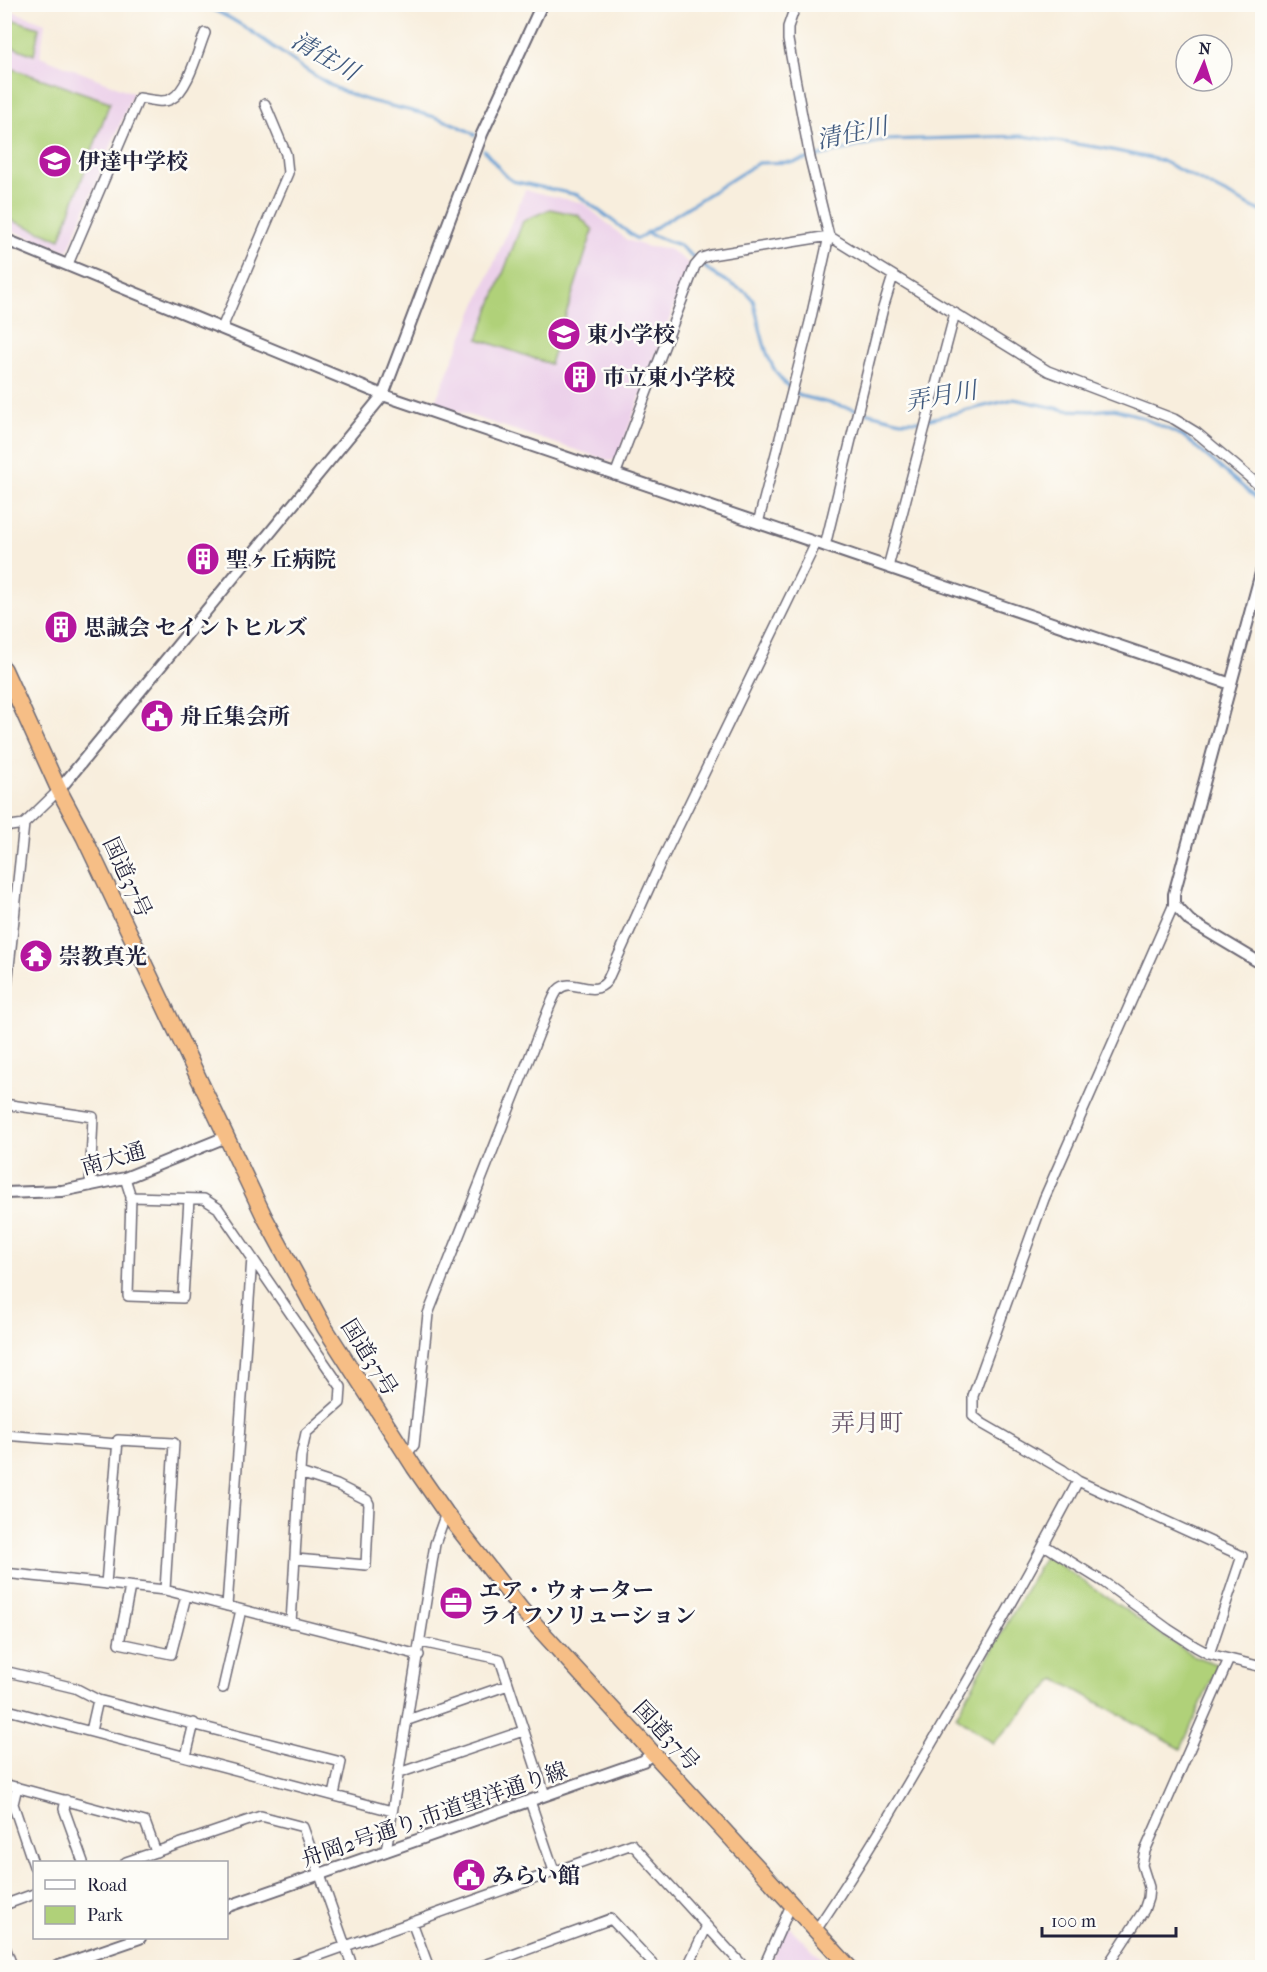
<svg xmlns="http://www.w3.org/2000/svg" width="1267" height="1972" font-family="'IM FELL French Canon','Noto Serif JP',serif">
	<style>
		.built { fill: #ecd1ea }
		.green { fill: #b0d179; stroke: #697a5a; stroke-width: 1.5 }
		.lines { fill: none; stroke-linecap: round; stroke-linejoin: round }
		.stream { stroke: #659ed3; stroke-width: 3 }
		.minor-casing { stroke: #6d6974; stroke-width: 12 }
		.tertiary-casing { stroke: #6d6974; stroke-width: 14 }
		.trunk-casing { stroke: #6d6974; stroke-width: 18 }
		.minor { stroke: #fff; stroke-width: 9 }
		.tertiary { stroke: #fff; stroke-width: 10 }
		.trunk { stroke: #f6be86; stroke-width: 15 }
		.labels { text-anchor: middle; stroke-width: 5; stroke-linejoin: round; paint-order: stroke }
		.poi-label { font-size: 22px; font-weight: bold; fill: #22223b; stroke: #fdfcf7; text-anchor: start }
		.street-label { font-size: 22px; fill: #22223b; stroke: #fdfcf7 }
		.water-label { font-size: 24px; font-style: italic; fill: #405a7f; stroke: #fdfcf7 }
		.neighbourhood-label { font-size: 24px; fill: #645369; stroke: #fdfcf7 }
	</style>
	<rect width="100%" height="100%" fill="#fdfcf7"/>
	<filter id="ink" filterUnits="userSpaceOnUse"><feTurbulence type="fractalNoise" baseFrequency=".0167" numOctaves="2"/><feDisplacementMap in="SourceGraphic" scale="12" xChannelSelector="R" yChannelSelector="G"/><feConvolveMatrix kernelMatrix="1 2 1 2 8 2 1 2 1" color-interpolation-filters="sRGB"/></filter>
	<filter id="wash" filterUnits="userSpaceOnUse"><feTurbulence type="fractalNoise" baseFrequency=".008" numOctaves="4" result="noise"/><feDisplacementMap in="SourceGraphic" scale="24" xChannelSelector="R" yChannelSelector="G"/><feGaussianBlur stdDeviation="1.35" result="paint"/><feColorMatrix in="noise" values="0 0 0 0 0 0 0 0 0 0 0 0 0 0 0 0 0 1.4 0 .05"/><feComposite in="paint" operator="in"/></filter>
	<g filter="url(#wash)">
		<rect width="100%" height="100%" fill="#f8eedd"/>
		<!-- built -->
		<path class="built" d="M 9,10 L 45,23 L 40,56 L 133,93 L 68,251 L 5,228 L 4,12 Z
			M 525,190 L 583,203 L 627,240 L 648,247 L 669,249 L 690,264 L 617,459 L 610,461 L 434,404 Z
			M 787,1925 L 831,1967 L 769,1967 Z"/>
		<!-- green -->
		<path class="green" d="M 5,17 L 39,28 L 34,55 L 5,44 Z
			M 4,66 L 110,102 L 60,239 L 5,218 Z
			M 550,209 L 578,215 L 593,230 L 550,364 L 478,339 L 523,221 Z
			M 1045,1555 L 1192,1655 L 1218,1665 L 1181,1749 L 1056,1679 L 993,1743 L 956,1716 Z"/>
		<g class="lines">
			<!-- stream -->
			<path class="stream" d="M 199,4 C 250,22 288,63 336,88 C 380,110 433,108 475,135
				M 484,150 L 503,173 L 512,181 L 578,195 L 637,239 L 758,163 L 794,162 L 886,140 L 1023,136 L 1102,148 L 1160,160 L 1262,212
				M 646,233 L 679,245 L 712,273 L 747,293 L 753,300 C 762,331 764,367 790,388
				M 795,392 L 801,396 L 901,421 L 922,421 L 1014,399 L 1066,410 L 1091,411 L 1114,409 L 1136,415 L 1183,436 L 1262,503"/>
		</g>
	</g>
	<g filter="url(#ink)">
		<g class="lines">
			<defs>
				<path id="minor" d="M 68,264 L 139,98 C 149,99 162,104 171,99 C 188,91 198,50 205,33
					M 222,328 L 288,173 L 286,154 L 265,104
					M 615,475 L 695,266 L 702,258 L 711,255 L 829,236 L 1048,371 L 1174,419 L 1197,433 L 1262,488
					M 758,523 L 810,322 L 829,236 L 810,158 L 788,40 L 788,27 L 796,4
					M 825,546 L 883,308 L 893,276
					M 888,567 L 955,313
					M 4,813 L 7,827
					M 4,827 L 24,824 L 59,790
					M 1174,904 L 1044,1199 L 973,1396 L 973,1416 L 983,1424 L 1063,1470 L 1078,1481 L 1242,1556 L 1209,1654
					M 4,1014 L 24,824
					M 4,1104 L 93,1117 L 90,1186
					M 125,1178 L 131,1197 L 204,1199 L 218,1208 L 341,1387 L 340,1403 L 306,1433 L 301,1456 L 291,1623
					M 131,1197 L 128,1296 L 183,1298 L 189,1199
					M 4,1435 L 118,1444
					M 406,1455 L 414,1445 L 428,1314 L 549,1008 C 552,1002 554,995 558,990 C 572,975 592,1000 607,981 L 659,866 L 816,543
					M 1044,1545 L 1105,1583 L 1168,1629 L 1196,1647 L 1209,1654 L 1262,1667
					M 296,1559 L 366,1565 L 369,1504 L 367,1500 L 337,1485 L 300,1473
					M 4,1573 L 165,1590 L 419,1655
					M 106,1584 L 118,1440 L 174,1443 L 165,1590
					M 130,1587 L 119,1643 L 171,1654 L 186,1596
					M 227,1606 L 252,1258
					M 421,1642 L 500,1659 L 545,1795
					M 4,1671 L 75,1688 L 98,1700 L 341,1762 L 334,1795
					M 223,1688 L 241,1610
					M 4,1709 L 392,1811
					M 408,1720 L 508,1685
					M 91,1731 L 98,1700
					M 186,1756 L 194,1723
					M 399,1773 L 523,1731
					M 4,1784 L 145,1822 L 156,1852
					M 17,1787 L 13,1804 L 34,1866
					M 66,1800 L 64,1809 L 83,1862
					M 530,1801 L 554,1871
					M 386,1851 L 435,1544 L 446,1513
					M 126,1862 L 261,1816 L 303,1827 L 353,1968
					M 4,1905 L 34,1894
					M 412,1922 L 429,1968
					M 816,1930 C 860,1866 899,1800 938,1732 C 986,1650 1033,1566 1078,1481
					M 4,1944 L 13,1968
					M 284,1968 L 632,1844 L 745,1968
					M 477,1968 L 611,1919 L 657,1968
					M 687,1968 L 707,1926
					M 763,1968 L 792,1903
					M 1106,1968 L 1144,1910 L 1148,1898 L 1149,1887 L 1142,1865 L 1145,1851 L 1229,1659"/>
				<path id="tertiary" d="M 4,239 L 383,395 L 1231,684
					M 1262,569 L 1174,894 L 1174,904 L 1190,921 L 1262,964
					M 59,790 L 383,395 L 482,134 L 542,4
					M 4,1193 L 62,1191 L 125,1178 L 226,1137
					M 226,1907 L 643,1761 L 653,1753
					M 53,1968 L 140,1938"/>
				<path id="trunk" d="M 4,669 L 59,790 L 84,837 L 264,1216 L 325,1328 L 414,1467 L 446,1513 L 521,1609 L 850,1968"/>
			</defs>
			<!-- minor casing -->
			<use href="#minor" class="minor-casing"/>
			<!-- tertiary casing -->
			<use href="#tertiary" class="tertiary-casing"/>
			<!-- trunk casing -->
			<use href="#trunk" class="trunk-casing"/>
			<!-- minor -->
			<use href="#minor" class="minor"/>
			<!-- tertiary -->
			<use href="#tertiary" class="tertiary"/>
			<!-- trunk -->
			<use href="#trunk" class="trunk"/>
		</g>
	</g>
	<!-- icons -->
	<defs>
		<symbol id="school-disc" viewBox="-11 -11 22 22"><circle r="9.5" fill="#b5179e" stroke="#fdfcf7"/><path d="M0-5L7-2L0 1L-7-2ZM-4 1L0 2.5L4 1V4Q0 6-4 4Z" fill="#fff"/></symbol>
		<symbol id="building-disc" viewBox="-11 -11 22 22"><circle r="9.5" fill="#b5179e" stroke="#fdfcf7"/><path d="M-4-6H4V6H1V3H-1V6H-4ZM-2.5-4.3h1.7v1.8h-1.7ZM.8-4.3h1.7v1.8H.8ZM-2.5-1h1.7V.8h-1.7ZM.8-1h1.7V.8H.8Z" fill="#fff"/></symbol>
		<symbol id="civic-disc" viewBox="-11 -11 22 22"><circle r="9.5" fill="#b5179e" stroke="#fdfcf7"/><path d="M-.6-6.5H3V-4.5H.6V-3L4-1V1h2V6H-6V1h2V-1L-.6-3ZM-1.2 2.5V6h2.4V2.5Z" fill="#fff"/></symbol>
		<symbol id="temple-disc" viewBox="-11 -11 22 22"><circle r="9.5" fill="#b5179e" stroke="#fdfcf7"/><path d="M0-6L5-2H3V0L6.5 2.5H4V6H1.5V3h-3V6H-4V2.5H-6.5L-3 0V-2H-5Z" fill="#fff"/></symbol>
		<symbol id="office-disc" viewBox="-11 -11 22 22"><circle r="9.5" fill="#b5179e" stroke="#fdfcf7"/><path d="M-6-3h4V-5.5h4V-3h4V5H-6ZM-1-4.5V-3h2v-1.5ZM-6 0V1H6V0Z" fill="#fff"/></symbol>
	</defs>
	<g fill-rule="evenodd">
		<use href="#school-disc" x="36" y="142" width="38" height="38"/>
		<use href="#school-disc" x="545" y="315" width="38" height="38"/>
		<use href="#building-disc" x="561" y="358" width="38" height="38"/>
		<use href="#building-disc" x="184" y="540" width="38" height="38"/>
		<use href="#building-disc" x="42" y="608" width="38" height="38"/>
		<use href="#civic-disc" x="138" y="697" width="38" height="38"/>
		<use href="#temple-disc" x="17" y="937" width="38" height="38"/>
		<use href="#office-disc" x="437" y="1584" width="38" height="38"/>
		<use href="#civic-disc" x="450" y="1856" width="38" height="38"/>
	</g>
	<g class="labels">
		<!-- poi labels -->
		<g class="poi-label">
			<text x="78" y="169">伊達中学校</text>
			<text x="587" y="342">東小学校</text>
			<text x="603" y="385">市立東小学校</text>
			<text x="226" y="567">聖ヶ丘病院</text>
			<text x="84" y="635">思誠会 セイントヒルズ</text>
			<text x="180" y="724">舟丘集会所</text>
			<text x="59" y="964">崇教真光</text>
			<text x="479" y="1598">エア・ウォーター<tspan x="479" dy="25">ライフソリューション</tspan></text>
			<text x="492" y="1883">みらい館</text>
		</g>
		<!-- street labels -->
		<g class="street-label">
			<text transform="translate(128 877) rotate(65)" y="8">国道37号</text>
			<text transform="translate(113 1158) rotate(-16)" y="8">南大通</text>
			<text transform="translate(370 1357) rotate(58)" y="8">国道37号</text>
			<text transform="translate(667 1735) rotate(47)" y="8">国道37号</text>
			<text transform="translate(434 1814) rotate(-19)" y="8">舟岡2号通り,市道望洋通り線</text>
		</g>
		<!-- water labels -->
		<g class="water-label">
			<text transform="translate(325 56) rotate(30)" y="8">清住川</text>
			<text transform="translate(852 133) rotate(-12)" y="8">清住川</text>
			<text transform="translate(941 396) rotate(-10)" y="8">弄月川</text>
		</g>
		<!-- neighbourhood labels -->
		<g class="neighbourhood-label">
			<text x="867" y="1431">弄月町</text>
		</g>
	</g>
	<!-- margin -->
	<rect width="1267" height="1972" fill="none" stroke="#fdfcf7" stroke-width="24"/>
	<!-- legend -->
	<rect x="33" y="1861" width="195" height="78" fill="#fdfcf7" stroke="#a5a5ac" stroke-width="1.5"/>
	<rect x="45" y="1880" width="30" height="9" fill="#ffffff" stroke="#a5a5ac" stroke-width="1.5"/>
	<text x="87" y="1891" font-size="18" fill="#22223b">Road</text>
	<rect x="45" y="1906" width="30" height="18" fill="#b0d179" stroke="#a5a5ac" stroke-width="1.5"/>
	<text x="87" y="1921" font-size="18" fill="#22223b">Park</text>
	<!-- north arrow -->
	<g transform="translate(1204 63) rotate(3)"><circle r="28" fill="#fdfcf7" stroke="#a5a5ac" stroke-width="1.5"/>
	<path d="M0-4.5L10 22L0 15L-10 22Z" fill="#b5179e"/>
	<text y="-9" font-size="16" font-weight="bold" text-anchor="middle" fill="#22223b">N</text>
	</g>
	<!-- scale -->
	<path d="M1042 1927v9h134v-9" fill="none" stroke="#22223b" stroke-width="3"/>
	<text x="1051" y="1927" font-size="18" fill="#22223b" stroke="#fdfcf7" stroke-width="4.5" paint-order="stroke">100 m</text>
</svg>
